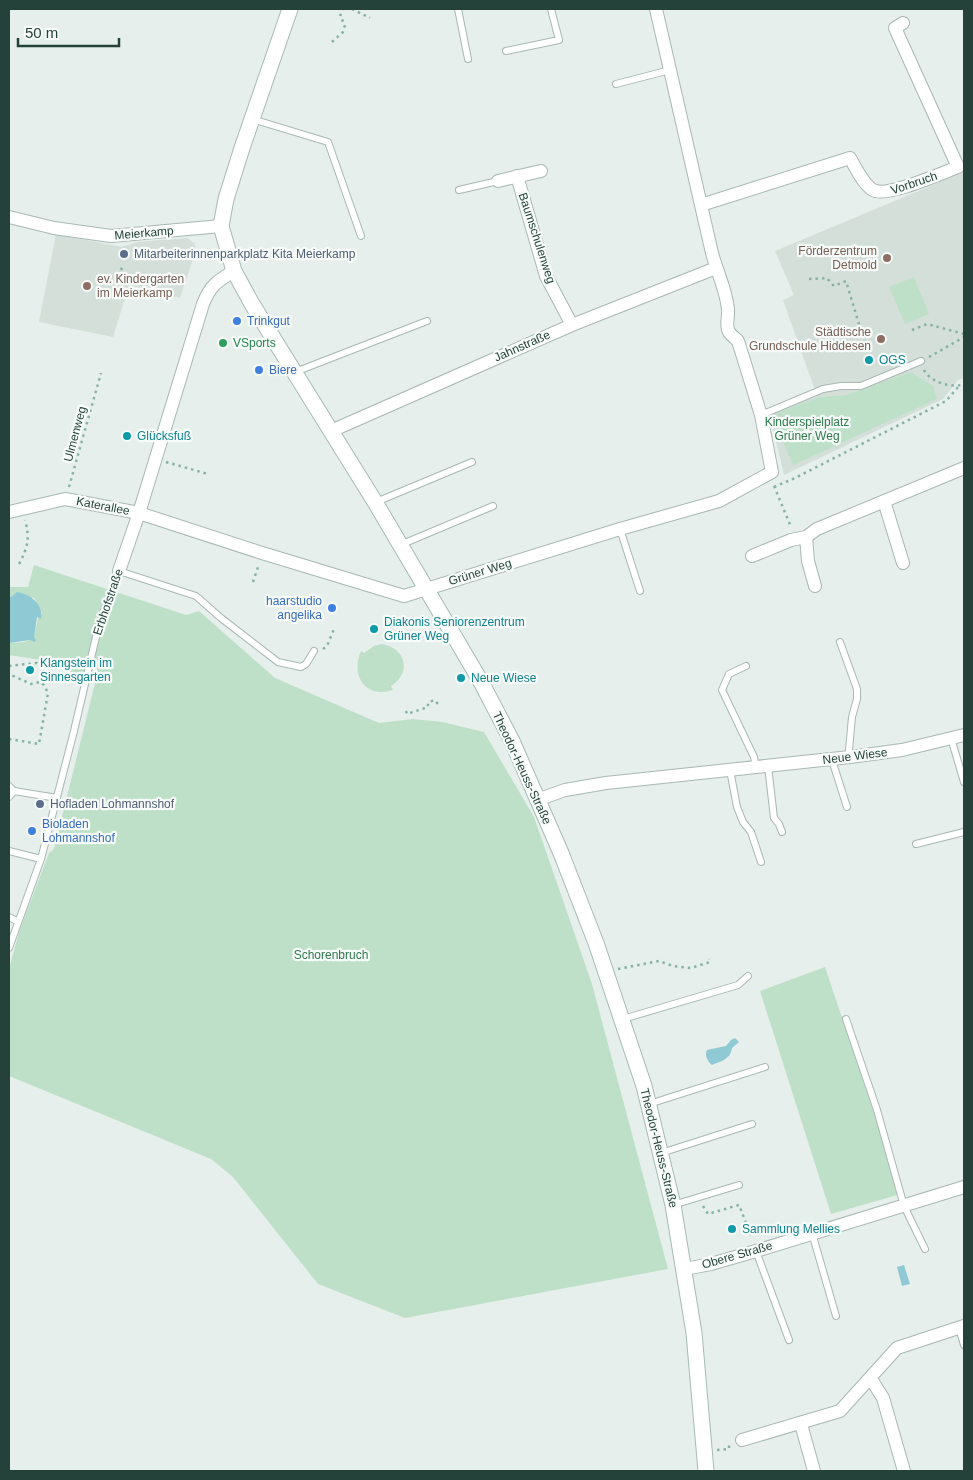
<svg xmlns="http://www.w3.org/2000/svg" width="973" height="1480" font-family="Helvetica,sans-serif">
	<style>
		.built { fill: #d4dfda }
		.green { fill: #bfe0c8 }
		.water { fill: #8ec9d4 }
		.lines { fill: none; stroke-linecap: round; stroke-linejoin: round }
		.service-casing { stroke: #a8b8b2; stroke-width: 8 }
		.minor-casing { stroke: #a8b8b2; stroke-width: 14 }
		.secondary-casing { stroke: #a4bbb3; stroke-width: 17 }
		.path { stroke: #86b3a5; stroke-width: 2.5; stroke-dasharray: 2.5 4; stroke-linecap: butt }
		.service { stroke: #fff; stroke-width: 6 }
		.minor { stroke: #fff; stroke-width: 12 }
		.secondary { stroke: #fff; stroke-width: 15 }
		.service-dot { fill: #5c6f8a; stroke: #f7fbf9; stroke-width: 2 }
		.education-dot { fill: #8d6e63; stroke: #f7fbf9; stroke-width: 2 }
		.shop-dot { fill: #3f7fe0; stroke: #f7fbf9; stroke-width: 2 }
		.leisure-dot { fill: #2e9e5b; stroke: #f7fbf9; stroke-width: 2 }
		.culture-dot { fill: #0f9aa8; stroke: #f7fbf9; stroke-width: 2 }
		.labels { text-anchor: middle; stroke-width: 4.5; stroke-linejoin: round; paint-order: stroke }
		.street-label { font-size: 12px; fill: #24423a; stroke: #f7fbf9 }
		.education-label { font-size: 12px; fill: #785e54; stroke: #f7fbf9; text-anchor: end }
		.service-label { font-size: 12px; fill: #4e5e75; stroke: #f7fbf9; text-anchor: start }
		.shop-label { font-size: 12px; fill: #366cbe; stroke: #f7fbf9; text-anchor: start }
		.leisure-label { font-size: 12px; fill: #27864d; stroke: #f7fbf9; text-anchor: start }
		.culture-label { font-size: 12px; fill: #0d838f; stroke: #f7fbf9; text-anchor: start }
		.park-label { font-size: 12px; fill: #2d7a4b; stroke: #f7fbf9 }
	</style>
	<rect width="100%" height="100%" fill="#e6efeb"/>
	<!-- built -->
	<path class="built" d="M 964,172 L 964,378 L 958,380 L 943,399 L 784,475 L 771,420 L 774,412 L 817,396 L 783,300 L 794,295 L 775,251 Z
		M 56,234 L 121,247 L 137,242 L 187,238 L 195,244 L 196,250 L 180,298 L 129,285 L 113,337 L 39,322 Z"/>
	<!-- green -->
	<path class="green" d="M 914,277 L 929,314 L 905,324 L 889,287 Z
		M 911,372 L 933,386 L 937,399 L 793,465 L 773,418 L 775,414 L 819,397 L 846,395 Z
		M 34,565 L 186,615 L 199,611 L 275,678 L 379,723 L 413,719 L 442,722 L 484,732 L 534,817 L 592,984 L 668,1269 L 405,1318 L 318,1284 L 233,1177 L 211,1159 L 9,1076 L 9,969 L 20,929 L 49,853 L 54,849 L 98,671 L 93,663 L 81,676 L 63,669 L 60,663 L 9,655 L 9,643 C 34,642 33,641 38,617 L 42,613 L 34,598 L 9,597 L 9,587 L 28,587 Z
		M 382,644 C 406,648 412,673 391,686 L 393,690 C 366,699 350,676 361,651 L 364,653 L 374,646 Z
		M 825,967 L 901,1194 L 831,1214 L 760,991 Z"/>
	<!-- water -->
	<path class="water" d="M 17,592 C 30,594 44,604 41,619 L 37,617 L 34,637 L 36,640 L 35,642 L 30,640 L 9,643 L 9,597 L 11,597 Z
		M 735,1038 L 739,1042 L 732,1048 C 730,1060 721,1061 712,1065 C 708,1062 704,1055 707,1050 L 726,1046 L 731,1040 Z
		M 904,1265 L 910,1284 L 902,1286 L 897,1267 Z"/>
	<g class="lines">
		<defs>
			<path id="service" d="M 458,9 L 468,59
				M 506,51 L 559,40 L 551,9
				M 616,84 L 670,70
				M 252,119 L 328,142 L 361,236
				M 459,190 L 498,181
				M 295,372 L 427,321
				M 761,415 L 823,389 L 841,386 L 861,386 L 921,361
				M 376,502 L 472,462
				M 620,529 L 640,591
				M 400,545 L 493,506
				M 840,642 L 857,689 L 857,699 L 852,717 L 849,750 L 850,757
				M 746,666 L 729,674 L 722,690 L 754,757 L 756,767
				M 951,738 L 964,782
				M 832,760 L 847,807
				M 768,766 L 774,818 L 779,824 L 782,832
				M 730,770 L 737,807 L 743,822 L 751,832 L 761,862
				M 9,786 L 14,791 L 57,798
				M 9,797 L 14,791
				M 916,844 L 964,832
				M 9,851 L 41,859
				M 9,917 L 17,921
				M 9,948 L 41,859 L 74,731 L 99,624 L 119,571 L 196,596 L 221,618 L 278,662 L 301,667 L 306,664 L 314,651
				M 623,1019 L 738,985 L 748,976
				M 846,1019 L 877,1110 L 904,1206 L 925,1249
				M 649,1104 L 765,1067
				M 661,1153 L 752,1124
				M 673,1205 L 739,1185
				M 812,1233 L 836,1316
				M 756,1251 L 789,1340
				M 959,1328 L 964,1345"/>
			<path id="minor" d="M 517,176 L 546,276 L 572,325
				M 498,181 L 541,171
				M 701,205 L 850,158 C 856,168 863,184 873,190 C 886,198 942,173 958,167 L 895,28 L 903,23
				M 9,217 L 54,228 L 111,236 L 221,226
				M 331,431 L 572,325 L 716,268
				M 884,501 L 903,563
				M 9,512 L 65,499 L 139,513 L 262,553 L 404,596 L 620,529 L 719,501 L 772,472 L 761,415 L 738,341 C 735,338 731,335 729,332 C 725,325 729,317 728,309 C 726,289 717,272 712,253 L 656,9
				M 806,537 L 808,561 L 815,586
				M 752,556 L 791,540 L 806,537 L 817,529 L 964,468
				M 119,571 L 139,513 L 203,304 C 210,286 217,281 234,271
				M 537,800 L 565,790 L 606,783 L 850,757 L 902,750 L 964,735
				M 685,1269 L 711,1264 L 756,1251 L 964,1187
				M 871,1379 L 883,1398 L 904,1471
				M 801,1424 L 814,1471
				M 742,1440 L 840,1411 L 897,1348 L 964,1326"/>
			<path id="secondary" d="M 290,9 L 242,148 L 226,199 L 221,226 L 234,271 L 252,304 L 375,502 L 480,680 L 512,741 L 561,853 L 596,943 L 644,1086 L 673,1205 L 694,1333 L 706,1471"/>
		</defs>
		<!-- service casing -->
		<use href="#service" class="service-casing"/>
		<!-- minor casing -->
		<use href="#minor" class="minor-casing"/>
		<!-- secondary casing -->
		<use href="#secondary" class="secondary-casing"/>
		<!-- path -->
		<path class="path" d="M 352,9 L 370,18
			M 332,42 L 343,32 L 345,25 L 340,16 L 343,9
			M 121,270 L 123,265
			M 809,279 L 827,278 L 834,286 L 846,281 L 865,344
			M 912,330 L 927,324 L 964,334
			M 929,357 L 964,337
			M 924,370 C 930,382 952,389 964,384
			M 166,462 L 208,474
			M 774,486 L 791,527
			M 69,487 L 101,373
			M 774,487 L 795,478 L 946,401 L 959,386
			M 19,564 C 28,547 30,538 25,520
			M 253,582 L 259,564
			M 323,649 L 327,646 L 334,629
			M 9,666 L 37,663 L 43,669 L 44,676 L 40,682 L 31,684 L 9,674
			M 406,711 L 407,714 L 428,707 L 428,703 L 434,700 L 438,704
			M 9,739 L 39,744 L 48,693 L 44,685 L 40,682
			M 618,969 L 659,961 L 673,966 L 691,968 L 710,962 L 709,959
			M 703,1206 L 708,1214 L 739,1205 L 752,1238
			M 717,1450 L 729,1449 L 729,1443"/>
		<!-- service -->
		<use href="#service" class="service"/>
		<!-- minor -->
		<use href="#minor" class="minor"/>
		<!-- secondary -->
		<use href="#secondary" class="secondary"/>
	</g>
	<!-- markers -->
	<g class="service-dot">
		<circle cx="124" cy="254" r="5"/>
		<circle cx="40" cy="804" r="5"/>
	</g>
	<g class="education-dot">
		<circle cx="887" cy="258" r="5"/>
		<circle cx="87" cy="286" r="5"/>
		<circle cx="881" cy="339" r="5"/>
	</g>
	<g class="shop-dot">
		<circle cx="237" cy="321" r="5"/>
		<circle cx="259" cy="370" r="5"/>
		<circle cx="332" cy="608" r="5"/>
		<circle cx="32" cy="831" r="5"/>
	</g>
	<circle class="leisure-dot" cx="223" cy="343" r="5"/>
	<g class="culture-dot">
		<circle cx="869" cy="360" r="5"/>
		<circle cx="127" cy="436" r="5"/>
		<circle cx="374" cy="629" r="5"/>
		<circle cx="30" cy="670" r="5"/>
		<circle cx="461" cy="678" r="5"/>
		<circle cx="732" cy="1229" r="5"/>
	</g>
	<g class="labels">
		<!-- street labels -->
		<g class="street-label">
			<text transform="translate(914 183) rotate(-19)" y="4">Vorbruch</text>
			<text transform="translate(144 233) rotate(-5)" y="4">Meierkamp</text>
			<text transform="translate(537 238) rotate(72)" y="4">Baumschulenweg</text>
			<text transform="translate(522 346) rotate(-24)" y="4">Jahnstraße</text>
			<text transform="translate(75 434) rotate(-75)" y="4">Ulmenweg</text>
			<text transform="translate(103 506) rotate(11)" y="4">Katerallee</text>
			<text transform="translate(480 572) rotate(-17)" y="4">Grüner Weg</text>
			<text transform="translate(108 602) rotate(-71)" y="4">Erbhofstraße</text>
			<text transform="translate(855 756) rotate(-7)" y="4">Neue Wiese</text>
			<text transform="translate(522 768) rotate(65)" y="4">Theodor-Heuss-Straße</text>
			<text transform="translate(659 1148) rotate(76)" y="4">Theodor-Heuss-Straße</text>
			<text transform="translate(737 1255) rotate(-16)" y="4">Obere Straße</text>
		</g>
		<!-- education labels -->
		<g class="education-label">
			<text x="877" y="255">Förderzentrum<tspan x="877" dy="14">Detmold</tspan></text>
			<text x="97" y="283" text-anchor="start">ev. Kindergarten<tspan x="97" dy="14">im Meierkamp</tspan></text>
			<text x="871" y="336">Städtische<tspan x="871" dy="14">Grundschule Hiddesen</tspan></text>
		</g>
		<!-- service labels -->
		<g class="service-label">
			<text x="134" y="258">Mitarbeiterinnenparkplatz Kita Meierkamp</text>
			<text x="50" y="808">Hofladen Lohmannshof</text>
		</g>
		<!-- shop labels -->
		<g class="shop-label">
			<text x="247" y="325">Trinkgut</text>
			<text x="269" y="374">Biere</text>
			<text x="322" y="605" text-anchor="end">haarstudio<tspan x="322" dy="14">angelika</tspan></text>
			<text x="42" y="828">Bioladen<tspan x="42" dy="14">Lohmannshof</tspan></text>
		</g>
		<!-- leisure labels -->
		<g class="leisure-label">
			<text x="233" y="347">VSports</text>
		</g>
		<!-- culture labels -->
		<g class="culture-label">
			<text x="879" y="364">OGS</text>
			<text x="137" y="440">Glücksfuß</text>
			<text x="384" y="626">Diakonis Seniorenzentrum<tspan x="384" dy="14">Grüner Weg</tspan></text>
			<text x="40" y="667">Klangstein im<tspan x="40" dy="14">Sinnesgarten</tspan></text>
			<text x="471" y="682">Neue Wiese</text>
			<text x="742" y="1233">Sammlung Mellies</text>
		</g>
		<!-- park labels -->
		<g class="park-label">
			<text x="807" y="426">Kinderspielplatz<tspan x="807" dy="14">Grüner Weg</tspan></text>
			<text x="331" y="959">Schorenbruch</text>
		</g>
	</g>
	<!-- border -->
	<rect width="973" height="1480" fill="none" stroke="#24423a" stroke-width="20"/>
	<!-- scale -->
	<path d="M18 38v8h101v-8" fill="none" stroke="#24423a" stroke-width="2.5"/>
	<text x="25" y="38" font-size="15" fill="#24423a" stroke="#f7fbf9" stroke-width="4" paint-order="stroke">50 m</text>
</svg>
